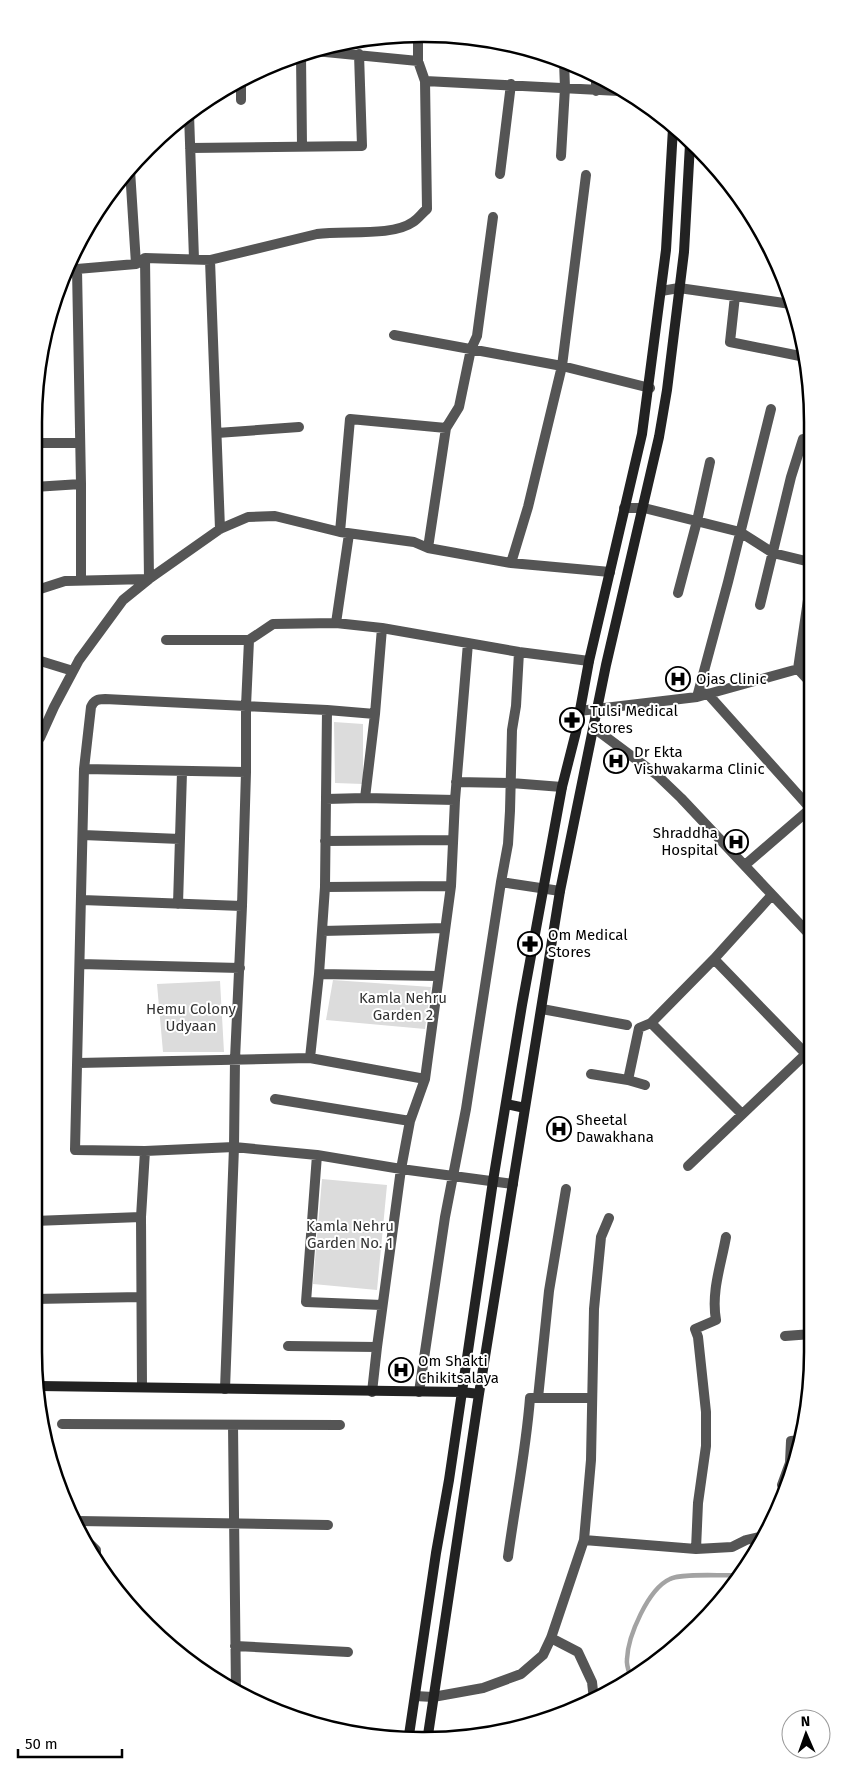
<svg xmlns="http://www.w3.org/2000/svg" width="846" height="1774" font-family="'Fira Sans',sans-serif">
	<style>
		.green { fill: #dcdcdc }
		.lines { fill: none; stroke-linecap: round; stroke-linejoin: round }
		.stream { stroke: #a3a3a3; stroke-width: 4.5 }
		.street { stroke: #555; stroke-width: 10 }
		.secondary { stroke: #222; stroke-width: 10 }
		.labels { text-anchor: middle; stroke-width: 4; stroke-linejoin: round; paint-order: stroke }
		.poi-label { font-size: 15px; fill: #000; stroke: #fff; text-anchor: start }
		.park-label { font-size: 15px; fill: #333; stroke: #fff }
		.rim { fill: none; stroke: #000; stroke-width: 2.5 }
	</style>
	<rect width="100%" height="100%" fill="#fff"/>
	<!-- green -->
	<path class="green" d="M 334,722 L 363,724 L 363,784 L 335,783 Z
		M 333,980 L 431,987 L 425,1029 L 326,1020 Z
		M 220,981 L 224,1052 L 163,1052 L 157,984 Z
		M 322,1179 L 387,1185 L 377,1290 L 313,1284 Z"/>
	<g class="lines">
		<!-- stream -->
		<path class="stream" d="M 631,1678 C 629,1672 626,1665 627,1659 C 628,1636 648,1589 670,1579 C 680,1573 722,1576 736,1575"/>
		<!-- street -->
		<path class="street" d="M 315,51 L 418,61
			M 301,55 L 302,146
			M 596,77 L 596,91
			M 241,81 L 241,100
			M 425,81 L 619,91
			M 189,114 L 194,259
			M 190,148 L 362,146 L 359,54
			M 561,156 L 565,88 L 564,61
			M 130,170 L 136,264
			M 500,174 L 511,84
			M 145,258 L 149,579
			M 210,260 L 220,529
			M 77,269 L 81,484 L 81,580
			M 65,270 L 136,264 L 145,258 L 210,260 L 317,234 C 344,230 392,237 413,222 C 418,219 422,213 427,209 L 425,81 L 418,61 L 418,34
			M 661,291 L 679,288 L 791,304
			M 735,296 L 730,342 L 805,357
			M 394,335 L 562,366 L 650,388
			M 217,433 L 299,427
			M 34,443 L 79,443
			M 34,487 L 81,484
			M 34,501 L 38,529
			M 624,508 L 644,508 L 740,532 L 773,553 L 810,562
			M 340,532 L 350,419 L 446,428
			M 428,548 L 446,428 L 459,407 L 471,349 L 477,336 L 493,217
			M 511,563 L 528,507 L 562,366 L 586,175
			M 810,586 L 798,669 L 810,682
			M 34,591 L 65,581 L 149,579
			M 678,593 L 697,521 L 710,462
			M 760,605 L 791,477 L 803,439
			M 336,623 L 349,534
			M 382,628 L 375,714 L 365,798 L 455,800
			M 166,640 L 249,640
			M 34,659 L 73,671
			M 707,693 L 810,808
			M 697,697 L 728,582 L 771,409
			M 579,711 L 697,697 L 798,669
			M 375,714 L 327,710 L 105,699 C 98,699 94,700 91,707 L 84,769 L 75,1150 L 145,1151 L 234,1147 L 317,1155 L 401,1169 L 513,1184
			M 594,728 L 657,775 L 681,798 L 811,936
			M 34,736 L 40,738 L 54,707 L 79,660 L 123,600 L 149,579 L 220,529 L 248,517 L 275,516 L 340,532 L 414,542 L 428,548 L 511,563 L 610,572
			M 84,769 L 246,772
			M 456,782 L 511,783 L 562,787
			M 326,799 L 365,798
			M 83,835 L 180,839
			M 325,841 L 453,840
			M 745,865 L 810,809
			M 501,882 L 508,844 L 510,811 L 512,730 L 516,706 L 519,652
			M 325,887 L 451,886
			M 82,900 L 242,906
			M 178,904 L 182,772
			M 322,931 L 445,928
			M 714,959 L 806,1054
			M 80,964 L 240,968
			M 319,974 L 438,976
			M 542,1009 L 627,1025
			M 651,1023 L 742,1114
			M 310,1058 L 319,974 L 325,887 L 327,710
			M 78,1063 L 310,1058 L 425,1079
			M 591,1074 L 628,1080 L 639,1028 L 651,1023 L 714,959 L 771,896
			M 628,1080 L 645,1085
			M 275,1099 L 410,1121
			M 317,1155 L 306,1302 L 382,1305
			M 688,1166 L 811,1049
			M 34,1221 L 141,1217
			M 34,1299 L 141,1297
			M 785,1336 L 812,1334
			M 288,1346 L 377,1347
			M 142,1387 L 141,1217 L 145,1151
			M 225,1389 L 234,1147 L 235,1059 L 242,906 L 246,772 L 246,706 L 249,640 L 273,624 L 336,623 L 382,628 L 519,652 L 589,661
			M 372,1392 L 377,1347 L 401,1169 L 410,1121 L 425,1079 L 451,886 L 455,800 L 468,643
			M 419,1392 L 445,1217 L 466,1109 L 501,882 L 560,891
			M 538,1398 L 549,1291 L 566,1189
			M 62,1424 L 340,1425
			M 233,1425 L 236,1691
			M 782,1485 L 790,1463 L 791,1441 L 801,1440
			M 78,1521 L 328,1525
			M 584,1540 L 696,1549 L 732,1547 L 746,1540 L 759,1537
			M 91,1545 L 96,1550 L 96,1554
			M 696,1549 L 698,1503 L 706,1446 L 706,1412 L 698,1337 L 695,1329 L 716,1320 C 711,1292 721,1265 726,1237
			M 508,1557 C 515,1504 526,1451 530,1398 L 592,1398
			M 551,1638 L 578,1652 L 592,1682 L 594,1700
			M 235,1646 L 348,1652
			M 415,1696 L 433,1697 L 483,1688 L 521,1674 L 543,1655 L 551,1638 L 584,1540 L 591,1460 L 594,1309 L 601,1237 L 609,1218"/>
		<!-- secondary -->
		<path class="secondary" d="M 506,1104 L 525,1108
			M 39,1386 L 462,1392 L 479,1394
			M 409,1735 L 436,1553 L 449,1480 L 493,1181 L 522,1005 L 562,787 L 576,732 L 589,661 L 642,434 L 666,250 L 673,128
			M 428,1735 L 479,1394 L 560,891 L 606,665 L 659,437 L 667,390 L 684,252 L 690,144"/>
	</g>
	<!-- icons -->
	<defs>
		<symbol id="hospital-ring" viewBox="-11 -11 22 22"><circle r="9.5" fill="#fff" stroke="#000" stroke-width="1.5"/><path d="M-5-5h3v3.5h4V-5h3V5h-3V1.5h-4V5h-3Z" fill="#000"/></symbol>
		<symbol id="pharmacy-ring" viewBox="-11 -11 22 22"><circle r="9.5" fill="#fff" stroke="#000" stroke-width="1.5"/><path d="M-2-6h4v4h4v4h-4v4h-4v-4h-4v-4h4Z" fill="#000"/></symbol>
	</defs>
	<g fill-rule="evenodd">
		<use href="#hospital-ring" x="664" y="665" width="28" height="28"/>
		<use href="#pharmacy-ring" x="558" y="706" width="28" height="28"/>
		<use href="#hospital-ring" x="602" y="747" width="28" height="28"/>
		<use href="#hospital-ring" x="722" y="828" width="28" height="28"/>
		<use href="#pharmacy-ring" x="516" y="930" width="28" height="28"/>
		<use href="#hospital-ring" x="545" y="1115" width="28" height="28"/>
		<use href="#hospital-ring" x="387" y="1356" width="28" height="28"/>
	</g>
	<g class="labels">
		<!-- poi labels -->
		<g class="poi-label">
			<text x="696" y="684">Ojas Clinic</text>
			<text x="590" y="716">Tulsi Medical<tspan x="590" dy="17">Stores</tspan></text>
			<text x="634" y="757">Dr Ekta<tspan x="634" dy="17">Vishwakarma Clinic</tspan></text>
			<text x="718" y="838" text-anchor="end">Shraddha<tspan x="718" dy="17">Hospital</tspan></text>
			<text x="548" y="940">Om Medical<tspan x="548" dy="17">Stores</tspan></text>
			<text x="576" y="1125">Sheetal<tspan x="576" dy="17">Dawakhana</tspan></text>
			<text x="418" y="1366">Om Shakti<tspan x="418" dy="17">Chikitsalaya</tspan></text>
		</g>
		<!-- park labels -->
		<g class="park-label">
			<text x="403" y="1003">Kamla Nehru<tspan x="403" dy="17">Garden 2</tspan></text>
			<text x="191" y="1014">Hemu Colony<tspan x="191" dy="17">Udyaan</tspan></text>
			<text x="350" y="1231">Kamla Nehru<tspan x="350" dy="17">Garden No. 1</tspan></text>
		</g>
	</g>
	<!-- crop -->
	<path d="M0 0H846V1774H0ZM422 42H424A380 380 0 0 1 804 422V1352A380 380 0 0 1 424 1732H422A380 380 0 0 1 42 1352V422A380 380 0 0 1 422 42Z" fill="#fff" fill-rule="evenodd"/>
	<path class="rim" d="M422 42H424A380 380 0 0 1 804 422V1352A380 380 0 0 1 424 1732H422A380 380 0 0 1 42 1352V422A380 380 0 0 1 422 42Z"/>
	<!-- north arrow -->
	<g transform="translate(806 1734) rotate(358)"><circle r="24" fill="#ffffff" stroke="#999999"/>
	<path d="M0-4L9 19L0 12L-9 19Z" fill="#000000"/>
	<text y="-8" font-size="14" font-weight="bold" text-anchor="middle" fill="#000000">N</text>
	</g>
	<!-- scale -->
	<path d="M18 1749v8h104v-8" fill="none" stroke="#000000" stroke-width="2.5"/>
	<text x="25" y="1749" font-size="15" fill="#000000" stroke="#ffffff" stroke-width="4" paint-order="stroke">50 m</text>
</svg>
